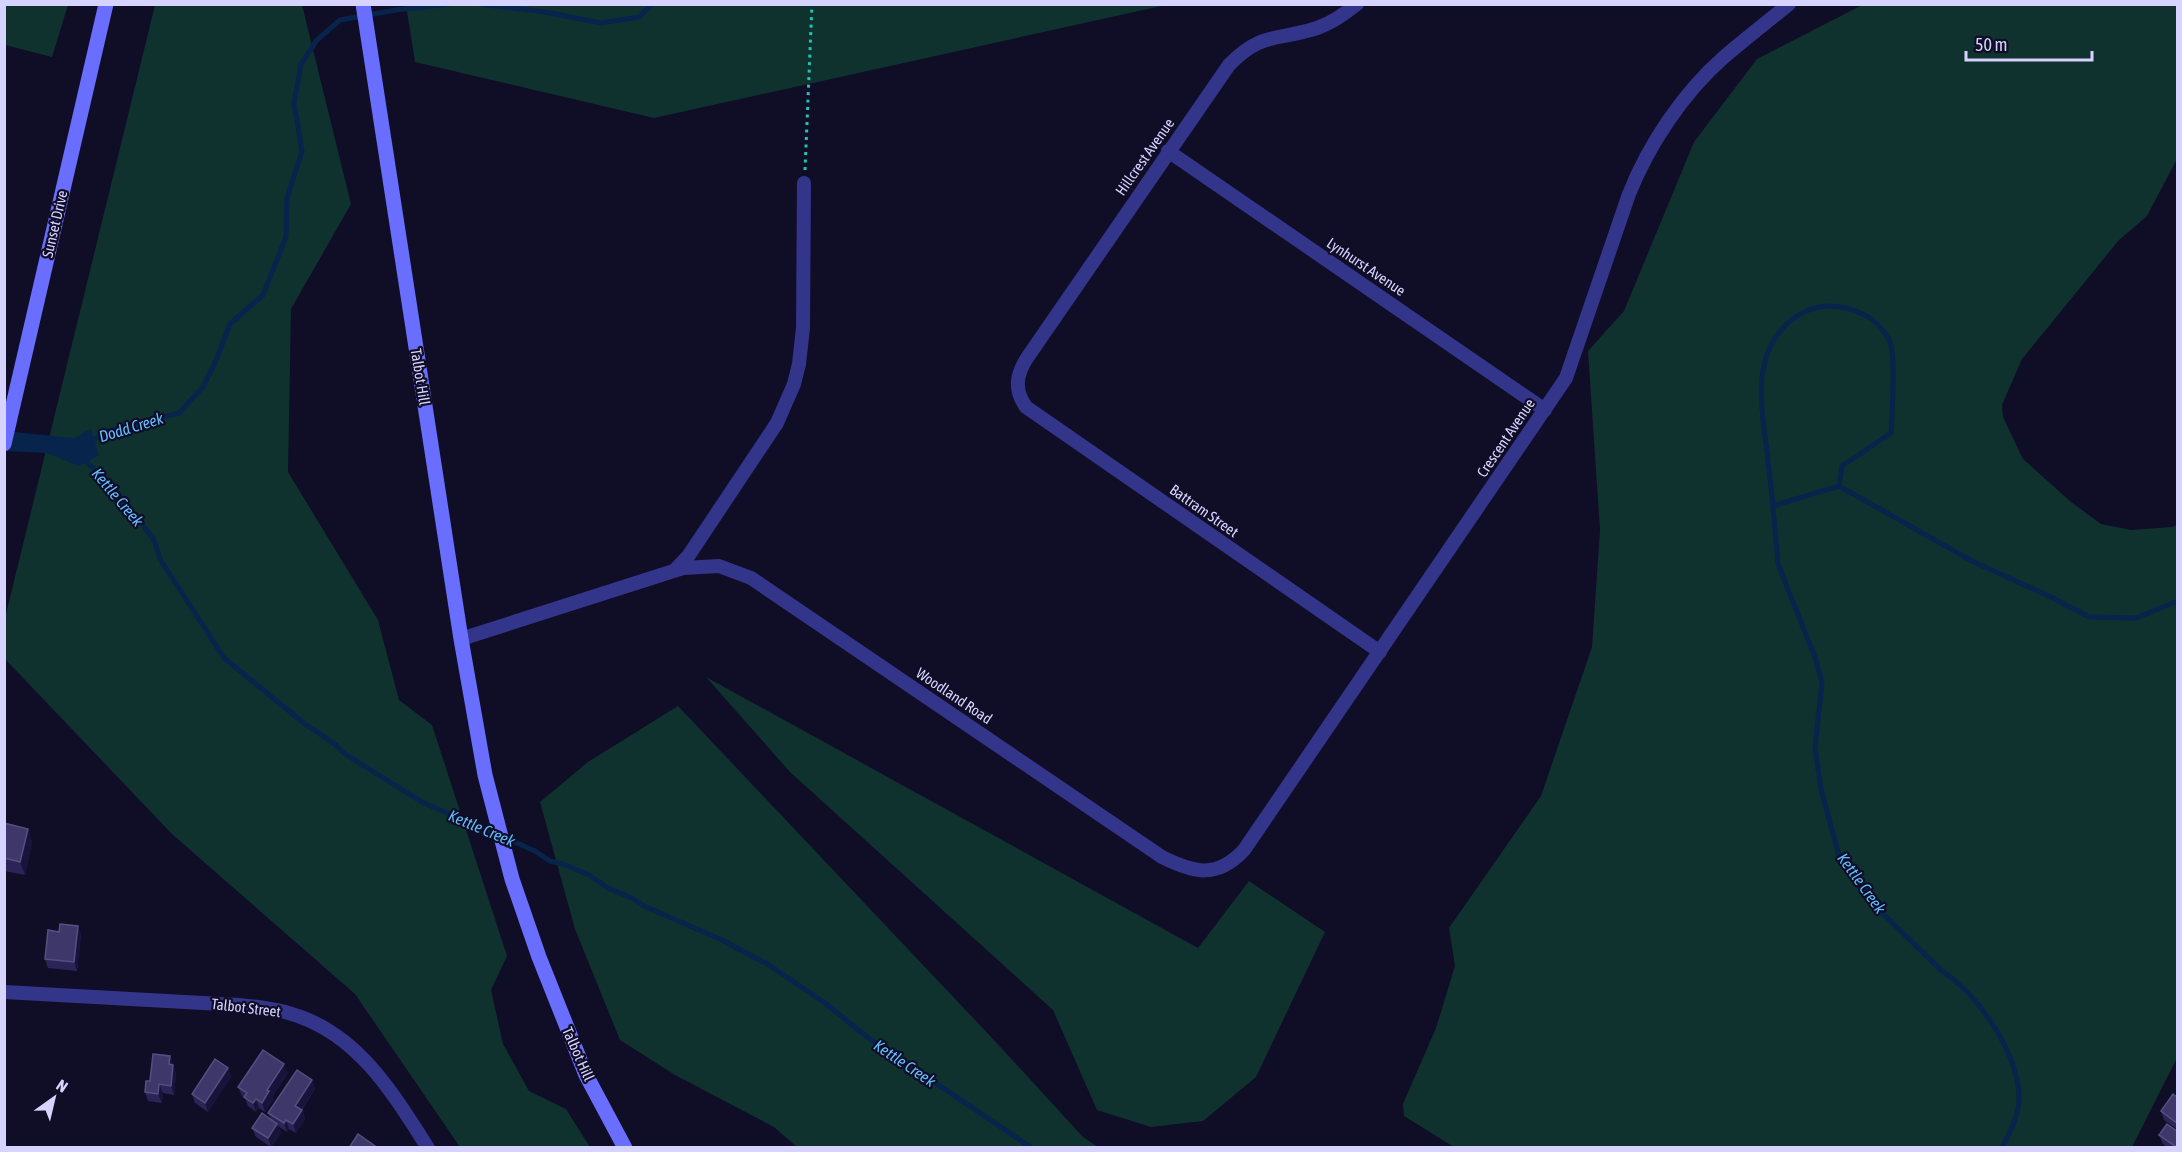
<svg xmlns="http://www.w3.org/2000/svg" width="2182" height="1152" font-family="'Asap Condensed',sans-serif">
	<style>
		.green { fill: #0f322f }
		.water { fill: #07244c }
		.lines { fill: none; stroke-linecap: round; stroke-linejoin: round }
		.stream { stroke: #07244c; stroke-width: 5 }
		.path { stroke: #23c3b1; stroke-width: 3; stroke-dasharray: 3 4.5; stroke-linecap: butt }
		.minor { stroke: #33358b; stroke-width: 14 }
		.secondary { stroke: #6a6eff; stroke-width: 15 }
		.wall { fill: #2c2457 }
		.shaded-wall { fill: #19133c }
		.building { fill: #3e3769; stroke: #564f80; stroke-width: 1.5 }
		.labels { text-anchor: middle; stroke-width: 4.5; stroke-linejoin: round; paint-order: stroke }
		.street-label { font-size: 15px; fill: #d6d3ff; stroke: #100d27 }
		.water-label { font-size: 16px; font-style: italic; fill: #61beff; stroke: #100d27 }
	</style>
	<rect width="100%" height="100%" fill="#100d27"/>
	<!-- green -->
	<path class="green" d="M 1864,4 L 2177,5 L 2177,159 L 2147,216 L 2119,240 L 2022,359 L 2002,405 L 2003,417 L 2023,459 L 2071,502 L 2101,524 L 2131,530 L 2172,527 L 2177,525 L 2177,1058 L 2132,1147 L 1454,1147 L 1404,1116 L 1403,1104 L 1436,1028 L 1455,966 L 1449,928 L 1541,796 L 1592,647 L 1600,530 L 1588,351 L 1624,311 L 1694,142 L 1757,59 Z
		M 4,5 L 68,5 L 52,57 L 5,45 Z
		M 155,5 L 302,5 L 351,204 L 291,309 L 288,472 L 378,620 L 399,700 L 432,725 L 507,956 L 491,990 L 503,1044 L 529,1091 L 566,1109 L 590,1147 L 460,1147 L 355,994 L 172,834 L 5,659 L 5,618 Z
		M 406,5 L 406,4 L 1166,5 L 654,118 L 415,62 Z
		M 706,677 L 1198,948 L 1249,881 L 1325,932 L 1256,1077 L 1203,1121 L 1151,1127 L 1097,1110 L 1053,1010 L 790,772 Z
		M 678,706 L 993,1039 L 1083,1137 L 1098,1147 L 797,1147 L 774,1127 L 675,1075 L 620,1040 L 575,929 L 540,802 L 588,762 Z"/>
	<!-- water -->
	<path class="water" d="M 91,429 L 99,455 L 79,466 L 47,453 L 5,451 L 5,431 L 74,438 Z"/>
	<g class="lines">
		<!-- stream -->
		<path class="stream" d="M 479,4 L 545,12 L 601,23 L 639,17 L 652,4
			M 89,442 L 117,428 L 179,413 L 203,387 L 215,363 L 230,324 L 263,295 L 286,237 L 287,198 L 302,151 L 294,103 L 301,64 L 317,40 L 340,20 L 396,10 L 450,4
			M 84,459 L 123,499 L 154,540 L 160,559 L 224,658 L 305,724 L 336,745 L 345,754 L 422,802 L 497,835
			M 1773,506 C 1771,488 1769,470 1767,452 C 1763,418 1755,379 1770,347 C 1788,312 1821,297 1858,312 C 1873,318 1883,327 1890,342 C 1896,355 1892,416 1891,433 L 1842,466 L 1839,486
			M 506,838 L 535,851 L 550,861 L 563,864 L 589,875 L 608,888 L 634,899 L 644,906 L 722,940 L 769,965 L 825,1003 L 867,1037 L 1032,1148
			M 2002,1148 C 2009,1133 2019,1116 2019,1099 C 2019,1054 1979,995 1942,971 L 1879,910 L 1839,856 L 1821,789 L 1815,748 L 1822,683 L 1815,657 L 1778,564 L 1773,506 L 1839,486 L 1974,562 L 2051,597 L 2089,617 L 2136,618 L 2178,601"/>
		<!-- path -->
		<path class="path" d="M 805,170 L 812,4"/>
		<!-- minor -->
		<path class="minor" d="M 1357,4 C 1344,14 1332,23 1317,28 C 1278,41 1262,31 1229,65 L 1027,358 C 1016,375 1014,390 1026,407 L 1380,652
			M 1168,151 L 1545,410
			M 675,570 L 689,555 L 777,423 L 794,384 L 799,364 L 803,328 L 804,183
			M 461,639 L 683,568 L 719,566 L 751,578 L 1162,857 C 1194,873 1217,879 1244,850 L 1566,378 L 1629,194 C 1649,144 1683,93 1724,57 C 1745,39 1767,22 1789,4
			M 4,992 L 239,1005 C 259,1007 279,1009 298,1016 C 360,1037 394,1095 428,1148"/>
		<!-- secondary -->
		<path class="secondary" d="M 363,4 L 461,639 L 485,775 L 512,879 L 539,957 L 586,1075 L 625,1148
			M 4,444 L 106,4"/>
	</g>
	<!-- wall -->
	<path class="wall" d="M 4,823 L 28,829 L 32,842 L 25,875 L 4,871 Z
		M 78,926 L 81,935 L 77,971 L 48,968 L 45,959 L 59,932 Z
		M 170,1056 L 176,1074 L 174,1095 L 163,1093 L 162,1103 L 148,1101 L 145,1092 L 150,1081 Z
		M 228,1068 L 231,1077 L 208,1112 L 195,1103 L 192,1094 Z
		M 288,1073 L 272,1097 L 273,1100 L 265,1112 L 259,1108 L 256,1112 L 248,1106 L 245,1098 L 242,1096 L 238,1087 Z
		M 312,1080 L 315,1089 L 302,1110 L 305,1119 L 296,1133 L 289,1129 L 287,1132 L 278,1126 L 281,1133 L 271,1147 L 256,1137 L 252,1128 L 271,1119 L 268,1113 Z
		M 2178,1098 L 2178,1130 L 2164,1120 L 2161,1111 Z
		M 2159,1135 L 2178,1148 L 2168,1148 L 2163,1144 Z"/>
	<!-- shaded-wall -->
	<path class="shaded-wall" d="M 28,829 L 32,842 L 25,875 L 20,862 Z
		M 78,926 L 81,935 L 77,971 L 74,962 Z
		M 170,1056 L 176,1074 L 174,1095 L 171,1086 L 169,1064 Z
		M 284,1064 L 288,1073 L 272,1097 L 273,1100 L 265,1112 L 262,1103 L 267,1090 Z
		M 228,1068 L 231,1077 L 208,1112 L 205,1103 Z
		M 312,1080 L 315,1089 L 298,1115 L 295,1106 Z
		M 159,1084 L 163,1093 L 162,1103 L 158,1094 Z
		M 256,1099 L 259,1108 L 256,1112 L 253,1103 Z
		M 302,1110 L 305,1119 L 296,1133 L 293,1124 Z
		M 286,1120 L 289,1129 L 287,1132 L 284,1123 Z
		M 277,1124 L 281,1133 L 271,1147 L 268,1138 Z"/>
	<!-- building -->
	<path class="building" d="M 4,823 L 28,829 L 20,862 L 4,858 Z
		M 60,924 L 78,926 L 74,962 L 45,959 L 48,930 L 59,932 Z
		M 263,1050 L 284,1064 L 267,1090 L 269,1091 L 262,1103 L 256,1099 L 253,1103 L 244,1097 L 247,1093 L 238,1087 Z
		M 153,1054 L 170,1056 L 169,1064 L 173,1065 L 171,1086 L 159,1084 L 158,1094 L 145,1092 L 146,1081 L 150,1081 Z
		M 215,1059 L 228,1068 L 205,1103 L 192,1094 Z
		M 297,1070 L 312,1080 L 295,1106 L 302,1110 L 293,1124 L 286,1120 L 284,1123 L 268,1113 Z
		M 2173,1094 L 2178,1098 L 2178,1124 L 2161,1111 Z
		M 262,1113 L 277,1124 L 268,1138 L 252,1128 Z
		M 2167,1124 L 2178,1132 L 2178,1148 L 2159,1135 Z
		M 358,1134 L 375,1146 L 374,1148 L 349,1148 Z"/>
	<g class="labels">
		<!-- street labels -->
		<g class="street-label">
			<text transform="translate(1145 157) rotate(-55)" y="5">Hillcrest Avenue</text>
			<text transform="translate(55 224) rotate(-77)" y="5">Sunset Drive</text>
			<text transform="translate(1366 267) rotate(34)" y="5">Lynhurst Avenue</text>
			<text transform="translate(420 377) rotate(81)" y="5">Talbot Hill</text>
			<text transform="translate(1506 438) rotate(-56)" y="5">Crescent Avenue</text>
			<text transform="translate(1204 511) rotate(35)" y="5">Battram Street</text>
			<text transform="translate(954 696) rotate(34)" y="5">Woodland Road</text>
			<text transform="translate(246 1008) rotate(7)" y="5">Talbot Street</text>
			<text transform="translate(578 1054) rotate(66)" y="5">Talbot Hill</text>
		</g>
		<!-- water labels -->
		<g class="water-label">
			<text transform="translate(131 427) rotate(-17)" y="6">Dodd Creek</text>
			<text transform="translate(118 497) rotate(50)" y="6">Kettle Creek</text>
			<text transform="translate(482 828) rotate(23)" y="6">Kettle Creek</text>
			<text transform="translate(1862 883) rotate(54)" y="6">Kettle Creek</text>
			<text transform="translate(905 1063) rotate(34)" y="6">Kettle Creek</text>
		</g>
	</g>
	<!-- border -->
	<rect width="2182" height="1152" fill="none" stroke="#d6d3ff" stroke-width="12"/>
	<!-- north arrow -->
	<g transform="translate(54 1098) rotate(34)" stroke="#100d27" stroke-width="4.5" paint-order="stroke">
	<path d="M0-4.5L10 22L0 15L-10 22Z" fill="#d6d3ff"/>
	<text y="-9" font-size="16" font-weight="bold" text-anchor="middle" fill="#d6d3ff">N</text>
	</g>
	<!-- scale -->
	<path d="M1966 51v9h126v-9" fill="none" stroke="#d6d3ff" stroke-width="3"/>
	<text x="1975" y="51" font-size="18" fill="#d6d3ff" stroke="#100d27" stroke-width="4.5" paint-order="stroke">50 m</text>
</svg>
